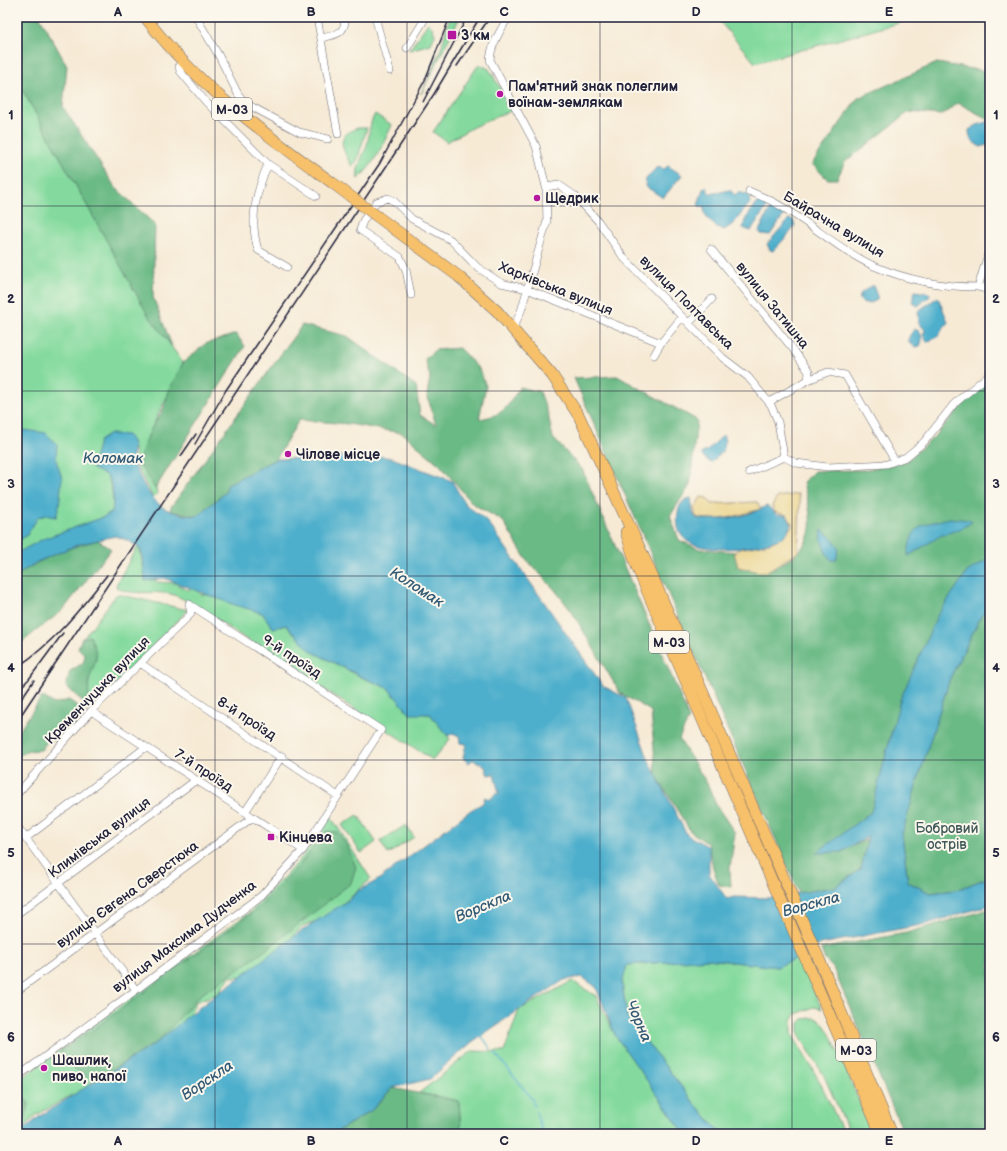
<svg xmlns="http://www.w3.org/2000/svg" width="1007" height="1151" font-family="'Balsamiq Sans',sans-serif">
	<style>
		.green { fill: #84da9e; stroke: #537e6c }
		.forest { fill: #6bba85; stroke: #466e60 }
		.sand { fill: #eeda9e; stroke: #887e6c }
		.water { fill: #4dafcc; stroke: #386884 }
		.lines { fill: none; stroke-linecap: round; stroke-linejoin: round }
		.stream { stroke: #4dafcc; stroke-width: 1.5 }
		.minor-casing { stroke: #6c6871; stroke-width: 8 }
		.highway-casing { stroke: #6c6871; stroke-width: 12 }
		.minor { stroke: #fff; stroke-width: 7 }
		.highway { stroke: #f7c06b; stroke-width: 11 }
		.rail { stroke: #22223b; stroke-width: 1.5 }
		.highway-bridge-casing { stroke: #6c6871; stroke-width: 12; stroke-linecap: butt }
		.highway-bridge { stroke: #f7c06b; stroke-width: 11 }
		.grid { fill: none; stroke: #22223b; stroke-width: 1; stroke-opacity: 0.55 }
		.poi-dot { fill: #b5179e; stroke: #fbf7ec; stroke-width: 1.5 }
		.labels { text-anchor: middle; stroke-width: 4; stroke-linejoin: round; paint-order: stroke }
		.shield { fill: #fbf7ec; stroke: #636270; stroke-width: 1 }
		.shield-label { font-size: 13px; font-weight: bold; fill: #22223b }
		.poi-label { font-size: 14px; font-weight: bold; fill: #22223b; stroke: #fbf7ec; text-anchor: start }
		.street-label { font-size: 14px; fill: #22223b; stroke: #fbf7ec }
		.park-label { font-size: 14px; fill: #3f5959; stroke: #fbf7ec }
		.water-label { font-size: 15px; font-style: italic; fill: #335a75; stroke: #fbf7ec }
		.neatline { fill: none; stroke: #22223b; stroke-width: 1.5 }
		.grid-label { font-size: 13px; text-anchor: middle; font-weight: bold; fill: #22223b }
	</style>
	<rect width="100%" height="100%" fill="#fbf7ec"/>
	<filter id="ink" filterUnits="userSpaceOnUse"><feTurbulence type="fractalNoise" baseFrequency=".025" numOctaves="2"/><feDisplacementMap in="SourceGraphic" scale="8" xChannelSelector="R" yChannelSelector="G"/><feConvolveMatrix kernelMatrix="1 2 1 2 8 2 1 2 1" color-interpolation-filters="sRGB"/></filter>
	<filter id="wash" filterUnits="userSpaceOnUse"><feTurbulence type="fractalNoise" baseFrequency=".012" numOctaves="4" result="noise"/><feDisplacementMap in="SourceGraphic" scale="16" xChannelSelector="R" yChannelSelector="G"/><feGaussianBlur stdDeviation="0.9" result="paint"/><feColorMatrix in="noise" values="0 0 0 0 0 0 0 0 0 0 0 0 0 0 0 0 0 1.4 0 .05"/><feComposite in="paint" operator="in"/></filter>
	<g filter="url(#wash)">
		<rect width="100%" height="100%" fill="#f6ead5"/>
		<!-- green -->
		<path class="green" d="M 450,17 L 460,17 L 421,94 L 441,49 Z
			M 716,17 L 920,17 L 755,63 Z
			M 428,23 L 432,27 L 435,35 L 431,44 L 409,50 Z
			M 479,64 L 489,69 L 513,110 L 473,127 L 447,142 L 433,132 Z
			M 17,83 L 26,96 L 146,310 L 183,363 L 148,436 L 157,494 L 153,498 L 133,459 L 135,456 L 133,442 L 107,476 C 112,487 114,500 112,512 L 104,517 L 44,539 L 18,553 L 17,542 L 27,535 L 38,517 L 46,515 L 56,517 L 62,479 L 56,460 L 17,432 Z
			M 375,114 L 392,125 C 383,144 375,164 358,179 C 356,167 362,158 366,148 C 370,137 368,125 375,114 Z
			M 358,128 L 367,128 L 357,161 L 352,166 C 342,149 334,135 358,128 Z
			M 137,547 L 139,547 L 145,574 L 157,582 L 175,583 L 187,590 L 193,588 L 201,594 L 219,597 L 243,607 L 262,613 L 274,628 L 286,625 L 311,651 L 363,678 L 388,688 L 410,713 L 430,714 L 450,739 L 433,760 L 192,604 C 183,599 173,593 163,593 C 147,591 131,596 116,587 L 117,583 Z
			M 117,594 L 188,610 L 94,706 L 77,692 L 92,655 L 85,636 Z
			M 358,815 L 376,842 L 361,853 L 342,825 Z
			M 331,817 L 371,879 L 329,916 L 303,926 L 279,950 L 245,976 L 230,977 L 217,994 L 195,1002 L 190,1015 L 159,1041 L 93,1080 L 88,1088 L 68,1097 L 35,1116 L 19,1134 L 17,1134 L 17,1081 L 251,911 L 298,862 Z
			M 406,825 L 414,837 L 388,854 L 380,841 Z
			M 798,955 L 822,1009 L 814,1007 L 796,1014 L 792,1021 L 792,1034 L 820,1082 L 844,1134 L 722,1134 L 696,1105 L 627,1017 L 622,983 L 627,965 L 708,959 L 777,967 Z
			M 572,981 L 596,996 L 615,1035 L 685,1134 L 461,1134 L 459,1101 L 419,1093 L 472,1051 L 504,1052 L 519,1010 Z
			M 811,1018 C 814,1018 817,1018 820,1020 C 833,1030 863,1113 872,1134 L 850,1134 L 824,1076 L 799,1034 L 799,1023 L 803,1019 Z"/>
		<!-- forest -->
		<path class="forest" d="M 17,17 L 40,17 L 67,66 L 63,107 L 115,187 L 155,225 L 153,297 L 172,346 L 148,315 L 26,96 L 17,83 Z
			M 937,63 L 990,72 L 990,120 L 958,103 L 942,115 L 909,112 L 845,162 L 837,179 L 827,179 L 812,164 L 858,98 Z
			M 302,325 L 347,336 L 416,386 L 420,415 L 436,425 L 427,395 L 430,377 L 425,359 L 435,350 L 459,348 L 479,369 L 486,386 L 479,419 C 505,415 506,408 520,387 L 540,392 L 548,414 L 553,438 L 582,469 L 677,689 L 689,718 L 679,739 L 708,785 L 716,805 L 735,833 L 730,868 L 731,887 L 719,885 L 713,868 L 708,844 L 690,831 L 656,775 L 651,711 L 620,693 L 572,612 L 555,590 L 526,559 L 503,521 L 473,504 L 440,465 L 402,433 L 349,424 L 299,420 L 276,459 L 228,484 L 225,493 L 197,516 L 170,511 L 171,507 Z
			M 236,334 L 245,346 L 155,489 L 138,462 L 150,431 L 163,410 L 170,388 L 183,363 L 205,344 Z
			M 617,376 L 697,420 L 690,485 L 670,516 L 679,540 L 699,549 L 734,552 L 738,567 L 764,573 C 774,567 788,562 796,554 C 819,534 809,508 803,482 L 814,471 L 863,470 L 905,462 L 933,438 L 976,390 L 990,380 L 990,558 L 892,730 L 872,810 L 865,821 L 841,852 L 868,839 L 861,869 L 835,887 L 799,893 L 574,378 Z
			M 98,540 L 111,549 L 63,610 L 17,646 L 17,575 C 42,558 69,547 98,540 Z
			M 990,607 L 990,877 L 956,890 L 930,893 L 908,882 L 902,834 L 918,779 L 950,678 L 981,616 Z
			M 90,636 C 102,663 94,658 89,682 C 88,688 89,695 89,702 L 85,704 L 66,686 L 70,671 L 83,663 L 85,655 L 78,648 L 82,638 Z
			M 41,698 L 45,698 L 54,704 L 69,700 L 86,712 L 61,742 L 49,739 L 41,750 L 26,751 L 17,758 L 17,734 Z
			M 326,831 L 337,832 L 347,845 L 356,867 L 351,883 L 262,953 L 199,996 L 159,1041 L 94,1081 C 81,1073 66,1065 60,1051 L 91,1031 L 258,908 L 300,864 Z
			M 990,909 L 990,1134 L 904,1134 L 833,968 L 825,960 L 821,949 L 906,933 Z
			M 392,1088 L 459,1101 L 461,1134 L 333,1134 L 372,1110 Z
			M 17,1089 L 29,1104 L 23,1124 L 17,1130 Z"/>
		<!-- sand -->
		<path class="sand" d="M 798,494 L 800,502 L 798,552 L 764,573 L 738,567 L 734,552 C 759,539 773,552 793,525 L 787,515 L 775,512 L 772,506 L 777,497 Z
			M 701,497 L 707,498 L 712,504 L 757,502 L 761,509 C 739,515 719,523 696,517 L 694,508 Z"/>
		<!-- water -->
		<path class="water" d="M 990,121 L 990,144 L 981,147 C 973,143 969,139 969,130 L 977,125 Z
			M 668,166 L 682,175 L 663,198 L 645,186 L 646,179 L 657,167 L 664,169 Z
			M 706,187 L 710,194 L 730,190 L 735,195 L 738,192 L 749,195 L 750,203 L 733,224 L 724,230 C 715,227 704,219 704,208 L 698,205 L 703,189 Z
			M 762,200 L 768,203 C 764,215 756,220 751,231 L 743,228 L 745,220 L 758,201 Z
			M 771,207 L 773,207 L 783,212 L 784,215 L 770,235 L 761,234 L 759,231 Z
			M 789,219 L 793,220 L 795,225 C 794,230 778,245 773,251 L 770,250 L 767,244 Z
			M 873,285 L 878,299 C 872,304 863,305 859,299 L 861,293 Z
			M 915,291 L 929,293 L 930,296 L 918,306 L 912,302 Z
			M 938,297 L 948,322 L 937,337 L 927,342 L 923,335 L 925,330 L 919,323 L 918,311 Z
			M 914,329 L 919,331 C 922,336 923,340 920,346 L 915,347 L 909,342 L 909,337 Z
			M 17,429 L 46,433 L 57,445 L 56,460 L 62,478 L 59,507 L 56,517 L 46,515 L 38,517 L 27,535 L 17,542 Z
			M 110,434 L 127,435 C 135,443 134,448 131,459 C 149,494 153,514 197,516 L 225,493 L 228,484 L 276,459 L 372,455 L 392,458 L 452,481 L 465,504 L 487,521 L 603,686 L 626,698 L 649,761 L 687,835 L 709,847 L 709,874 L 727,899 L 734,897 L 769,898 L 835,887 L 861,869 L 868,837 L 841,852 L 816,853 L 871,812 L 900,700 L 937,616 L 967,572 L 990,558 L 990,607 L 981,616 L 950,678 L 918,779 L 902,834 L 908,882 L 930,893 L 956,890 L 990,877 L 990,905 L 926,924 L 821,944 L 793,960 L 777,967 L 708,959 L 627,965 L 622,983 L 627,1017 L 695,1104 L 722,1134 L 684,1133 L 615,1035 L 596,987 L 582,977 L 564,980 L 532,1001 L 472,1042 L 430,1079 L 392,1088 L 372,1110 L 333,1134 L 19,1134 L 40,1116 L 159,1041 L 188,1016 L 301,931 L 350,899 L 358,891 L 378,880 L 471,810 L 483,803 L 485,797 L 490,800 L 495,794 L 499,793 L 494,774 L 488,775 L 485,767 L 481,763 L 477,763 L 474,760 L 472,760 L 469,763 L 463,758 L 466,744 L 460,743 L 459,736 L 453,733 L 448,736 L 430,714 L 410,714 L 388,688 L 364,678 L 311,651 L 286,625 L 273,628 L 262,613 L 232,604 L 164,578 L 145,581 L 143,559 L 140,548 L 127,540 L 115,536 L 77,545 L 37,562 L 17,575 L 17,553 L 43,539 L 104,517 L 112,512 C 114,502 114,484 107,476 C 103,473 96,471 92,468 L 99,441 Z
			M 723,435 C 729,448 719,455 711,463 L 702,456 L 702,453 L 707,451 Z
			M 691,498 L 693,513 L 696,518 C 716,522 748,517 766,506 L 770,508 L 777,515 L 787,515 L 791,524 C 789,528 788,532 785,535 C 768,549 708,554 689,542 C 678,536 676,524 678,513 C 679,505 683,499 691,498 Z
			M 950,518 L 969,520 L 972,522 L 960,529 L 940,536 L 908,556 C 911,524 921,525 950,518 Z
			M 822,530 L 834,540 L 839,549 L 836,560 L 831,560 C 824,550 820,542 822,530 Z"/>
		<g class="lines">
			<!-- stream -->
			<path class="stream" d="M 481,1035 L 491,1049
				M 495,1053 L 532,1099 L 534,1106
				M 536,1112 L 543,1134"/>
		</g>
	</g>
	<g filter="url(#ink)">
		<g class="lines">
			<defs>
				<path id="minor" d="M 196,17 L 219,56 L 238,94 L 245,103 L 299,132 L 328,139
					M 317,17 L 338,134
					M 375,17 L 390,71
					M 508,17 C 501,30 491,44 490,60 L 536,146 L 546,187 L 547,221 L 521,311 L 513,329
					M 321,38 C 335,35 346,34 345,17
					M 407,48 L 426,17
					M 183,62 L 179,66 L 180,71 L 206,102 L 268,164 L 316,196
					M 268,164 C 256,192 249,220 258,250 L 287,267
					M 546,187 L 559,185 L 575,196 L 598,221 L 624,258 L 723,358 L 748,377 L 771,405 L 778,422 L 784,457
					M 749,191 C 760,196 772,200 782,207 C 813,225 841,251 874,266 C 907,280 943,287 978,287
					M 990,248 L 978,287 L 990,290
					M 711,249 L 793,349 L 809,372 L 808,380
					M 411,295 L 406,270 L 400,257 L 360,230 L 363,221 L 376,202 L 388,198 L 394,201 L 412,219 L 451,240 L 477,267 L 501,283 L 527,289 L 661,343 L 682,317
					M 689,323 L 712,299
					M 654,355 L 661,343
					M 769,402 L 808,380 L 828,372 L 845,375 L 895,461
					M 784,457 L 796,463 L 828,467 L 887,464 L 906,457 L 924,442 L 954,404 L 990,374
					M 749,472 L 784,457
					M 140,663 L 338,796
					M 91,711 L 303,850
					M 17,794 L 91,711 L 191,614 L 189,604
					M 245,812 L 282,756
					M 17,826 L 136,990
					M 26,838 L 146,747
					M 17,914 L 196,780
					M 17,991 L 253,817
					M 17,1077 L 136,990 L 261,896 L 303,850 L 381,730 L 189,604"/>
				<path id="highway" d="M 145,17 C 197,86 265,134 334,184
					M 378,217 L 458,276 L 497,311 L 552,375 L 579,416 L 646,562 L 822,966 L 892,1134
					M 626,532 L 637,567 L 657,614 L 881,1134"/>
			</defs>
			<!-- minor casing -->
			<use href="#minor" class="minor-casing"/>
			<!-- highway casing -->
			<use href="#highway" class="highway-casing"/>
			<!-- minor -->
			<use href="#minor" class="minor"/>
			<!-- highway -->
			<use href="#highway" class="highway"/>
			<!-- rail -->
			<path class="rail" d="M 457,66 L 490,17
				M 423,102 L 467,17
				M 195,444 L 226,390 L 380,163 L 425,80 L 450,17
				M 181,456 L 196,434
				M 17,667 C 53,644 81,608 107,575
				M 17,691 L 29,679 L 63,633
				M 17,705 L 34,680
				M 17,721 L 372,188 L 434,94 L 480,17"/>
			<defs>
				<path id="highway-bridge" d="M 334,184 L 378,217"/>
			</defs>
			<!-- highway-bridge casing -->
			<use href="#highway-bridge" class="highway-bridge-casing"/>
			<!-- highway-bridge -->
			<use href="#highway-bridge" class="highway-bridge"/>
		</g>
	</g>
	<!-- grid -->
	<path class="grid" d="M 215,17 L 215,1134M 407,17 L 407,1134M 600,17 L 600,1134M 792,17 L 792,1134M 17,206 L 990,206M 17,391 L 990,391M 17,576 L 990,576M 17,760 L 990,760M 17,944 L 990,944"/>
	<!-- markers -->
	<g class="poi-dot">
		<rect x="447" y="30" width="10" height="10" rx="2"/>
		<circle cx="500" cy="94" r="4"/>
		<circle cx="537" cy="198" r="4"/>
		<circle cx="288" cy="454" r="4"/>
		<rect x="267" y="833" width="8" height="8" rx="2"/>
		<circle cx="44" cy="1068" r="4"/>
	</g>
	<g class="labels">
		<!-- shield labels -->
		<g class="shield">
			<rect x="212" y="98" width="40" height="22" rx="3"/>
			<rect x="649" y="631" width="40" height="22" rx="3"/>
			<rect x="836" y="1039" width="40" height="22" rx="3"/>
		</g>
		<g class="shield-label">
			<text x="232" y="114">М-03</text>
			<text x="669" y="647">М-03</text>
			<text x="856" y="1055">М-03</text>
		</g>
		<!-- poi labels -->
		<g class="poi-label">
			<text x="461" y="40">3 км</text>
			<text x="508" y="91">Пам'ятний знак полеглим<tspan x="508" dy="16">воїнам-землякам</tspan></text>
			<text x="545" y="203">Щедрик</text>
			<text x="296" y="459">Чілове місце</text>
			<text x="279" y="842">Кінцева</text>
			<text x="52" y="1065">Шашлик,<tspan x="52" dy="16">пиво, напої</tspan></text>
		</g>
		<!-- street labels -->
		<g class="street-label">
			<text transform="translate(834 224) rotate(31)" y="5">Байрачна вулиця</text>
			<text transform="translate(556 288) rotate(22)" y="5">Харківська вулиця</text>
			<text transform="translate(687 302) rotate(45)" y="5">вулиця Полтавська</text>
			<text transform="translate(773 305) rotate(51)" y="5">вулиця Затишна</text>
			<text transform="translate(292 656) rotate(33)" y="5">9-й проїзд</text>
			<text transform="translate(97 690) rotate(-46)" y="5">Кременчуцька вулиця</text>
			<text transform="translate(247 718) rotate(33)" y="5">8-й проїзд</text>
			<text transform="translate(204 770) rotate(33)" y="5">7-й проїзд</text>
			<text transform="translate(99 837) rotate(-37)" y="5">Климівська вулиця</text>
			<text transform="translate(127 894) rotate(-36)" y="5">вулиця Євгена Сверстюка</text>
			<text transform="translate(184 936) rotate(-37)" y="5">вулиця Максима Дудченка</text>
		</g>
		<!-- park labels -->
		<g class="park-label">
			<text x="947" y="833">Бобровий<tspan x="947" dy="16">острів</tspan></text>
		</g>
		<!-- water labels -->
		<g class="water-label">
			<text x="113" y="463">Коломак</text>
			<text transform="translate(417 587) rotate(33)" y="5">Коломак</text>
			<text transform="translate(811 904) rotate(-15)" y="5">Ворскла</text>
			<text transform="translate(483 906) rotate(-23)" y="5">Ворскла</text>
			<text transform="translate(639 1021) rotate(67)" y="5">Чорна</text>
			<text transform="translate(207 1080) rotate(-34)" y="5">Ворскла</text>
		</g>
	</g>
	<!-- margin -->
	<rect width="1007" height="1151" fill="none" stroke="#fbf7ec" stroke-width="44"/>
	<rect x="22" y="22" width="963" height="1107" class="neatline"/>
	<g class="grid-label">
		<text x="118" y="16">A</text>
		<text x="311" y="16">B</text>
		<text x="504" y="16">C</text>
		<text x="696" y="16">D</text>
		<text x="889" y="16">E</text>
		<text x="11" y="119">1</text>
		<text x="996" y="119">1</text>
		<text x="11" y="303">2</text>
		<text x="996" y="303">2</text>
		<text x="11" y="488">3</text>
		<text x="996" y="488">3</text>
		<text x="11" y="672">4</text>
		<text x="996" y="672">4</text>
		<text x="11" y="857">5</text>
		<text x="996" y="857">5</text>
		<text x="11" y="1041">6</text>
		<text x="996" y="1041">6</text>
		<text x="118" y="1145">A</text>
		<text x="311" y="1145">B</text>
		<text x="504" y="1145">C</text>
		<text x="696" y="1145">D</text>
		<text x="889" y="1145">E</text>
	</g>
</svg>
